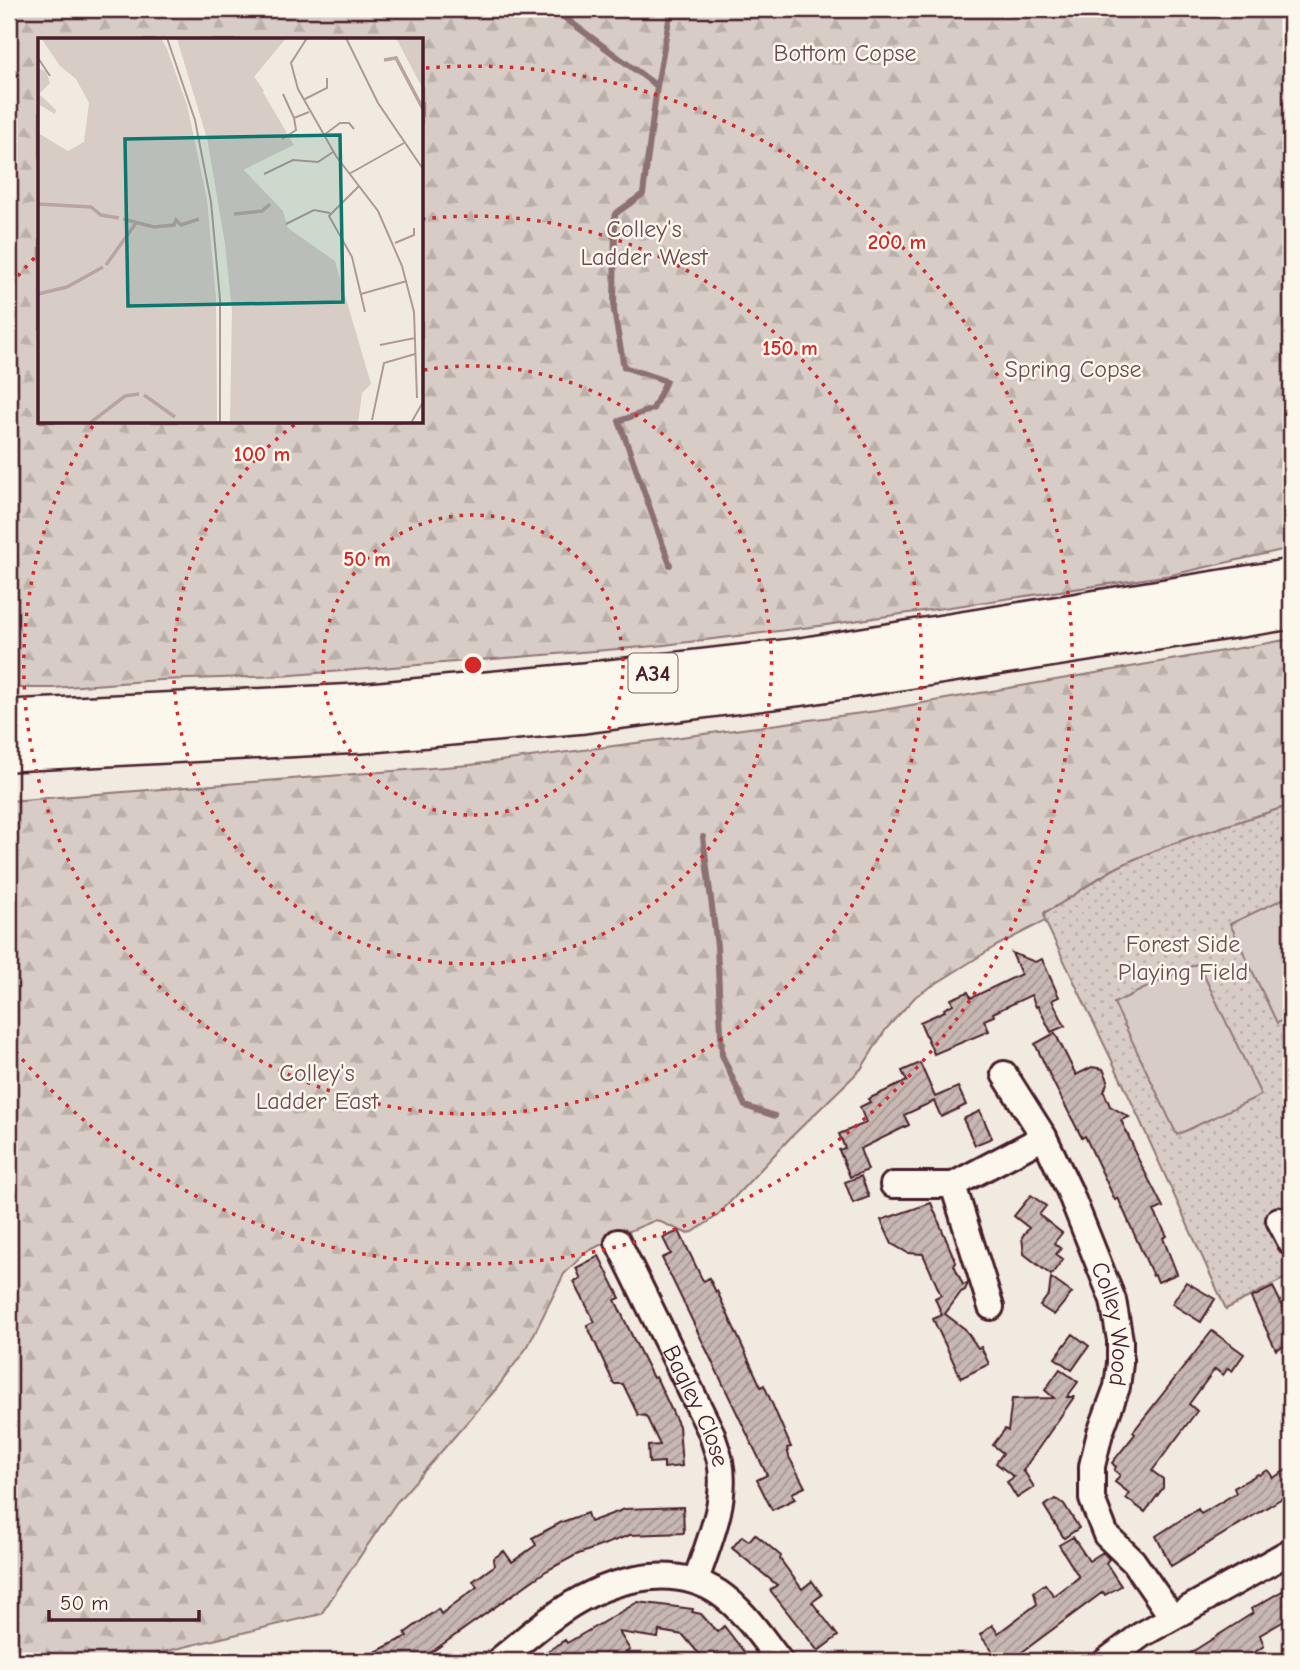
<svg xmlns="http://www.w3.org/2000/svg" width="1300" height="1670" font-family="'Comic Neue',sans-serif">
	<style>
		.forest { fill: url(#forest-firs); stroke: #917678; stroke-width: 2; fill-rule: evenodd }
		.park { fill: url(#park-dots); stroke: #917678; stroke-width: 2 }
		.pitch { fill: #d8ccc6; stroke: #917678; stroke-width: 2 }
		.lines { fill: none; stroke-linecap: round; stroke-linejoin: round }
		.stream { stroke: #8c6f72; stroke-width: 6 }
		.building { fill: url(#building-hatch); stroke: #4a1f2b; stroke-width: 2 }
		.minor-casing { stroke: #4a1f2b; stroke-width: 30 }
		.highway-casing { stroke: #4a1f2b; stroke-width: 40 }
		.minor { stroke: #fbf7ec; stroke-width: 24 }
		.highway { stroke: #fbf7ec; stroke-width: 35 }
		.ring { fill: none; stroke: #d62828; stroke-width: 3.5; stroke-dasharray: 3.5 7 }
		.labels { text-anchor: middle; stroke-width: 5; stroke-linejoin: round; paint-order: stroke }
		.shield { fill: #fbf7ec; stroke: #7f6065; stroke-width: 2 }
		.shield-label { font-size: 23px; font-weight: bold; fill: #4a1f2b }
		.park-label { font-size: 24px; fill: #6e4a52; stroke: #fbf7ec }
		.street-label { font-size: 24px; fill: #4a1f2b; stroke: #fbf7ec }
		.inset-river { fill: none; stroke: #b8a4a2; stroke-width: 3.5 }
		.inset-road { fill: none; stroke: #ae9998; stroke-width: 2 }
		.view { fill: #0f766e; fill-opacity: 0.15; stroke: #0f766e; stroke-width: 3.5 }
		.inset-edge { fill: none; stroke: #4a1f2b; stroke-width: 3.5 }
		.centre { fill: #d62828; stroke: #fbf7ec; stroke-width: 3.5 }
		.ring-label { font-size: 21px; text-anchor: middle; font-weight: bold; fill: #d62828; stroke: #fbf7ec; stroke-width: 5; stroke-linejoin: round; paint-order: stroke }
	</style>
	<defs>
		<pattern id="forest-firs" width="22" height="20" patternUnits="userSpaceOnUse" patternTransform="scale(1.75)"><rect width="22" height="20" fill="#d8ccc6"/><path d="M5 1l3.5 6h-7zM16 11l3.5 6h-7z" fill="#bbafaa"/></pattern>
		<pattern id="park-dots" width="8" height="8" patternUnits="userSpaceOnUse" patternTransform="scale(1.75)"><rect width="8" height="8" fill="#d8ccc6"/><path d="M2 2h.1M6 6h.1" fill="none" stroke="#bbafaa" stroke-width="1.8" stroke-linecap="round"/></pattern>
		<pattern id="building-hatch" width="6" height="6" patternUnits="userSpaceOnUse" patternTransform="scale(1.75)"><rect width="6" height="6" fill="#c8b8b3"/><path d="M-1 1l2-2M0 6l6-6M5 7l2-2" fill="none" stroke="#a49592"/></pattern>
	</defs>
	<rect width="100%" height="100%" fill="#f0eae0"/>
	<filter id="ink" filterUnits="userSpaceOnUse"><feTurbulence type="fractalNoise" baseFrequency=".0143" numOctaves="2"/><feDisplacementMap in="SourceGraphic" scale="14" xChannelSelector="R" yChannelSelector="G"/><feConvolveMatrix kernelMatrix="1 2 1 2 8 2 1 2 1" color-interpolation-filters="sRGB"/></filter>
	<g filter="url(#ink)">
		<!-- forest -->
		<path class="forest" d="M 9,9 L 1291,9 L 1291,548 L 1171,575 L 819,626 L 656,646 L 280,676 L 160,680 L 53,688 L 9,688 ZM 422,40 L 422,422 L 40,422 L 40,40 Z
			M 1291,639 L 1291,805 C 1234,824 1173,840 1118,867 C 1092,880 1071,900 1045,912 L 1045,921 L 996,946 L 916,996 L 886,1029 L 861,1069 L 790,1138 L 717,1216 L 693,1232 L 686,1233 L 656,1220 L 615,1237 L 585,1253 L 564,1274 L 528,1346 L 497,1388 L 396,1503 L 321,1614 L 126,1661 L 9,1661 L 9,801 L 470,765 L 877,711 Z"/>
		<!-- park -->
		<path class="park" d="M 1291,805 L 1291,1275 L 1226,1309 L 1127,1092 L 1045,921 L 1044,913 C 1071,900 1092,880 1118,867 C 1173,840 1234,824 1291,805 Z"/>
		<!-- pitch -->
		<path class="pitch" d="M 1291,895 L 1291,1016 L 1277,1023 L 1230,924 Z
			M 1198,963 L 1261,1095 L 1177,1135 L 1114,1003 Z"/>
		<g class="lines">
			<!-- stream -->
			<path class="stream" d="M 553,9 L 657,86
				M 670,565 L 619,421 L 653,409 L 666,381 L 624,367 L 614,311 L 615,214 L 643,194 L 657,86 L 671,9
				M 703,837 L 717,946 L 722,1055 L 745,1106 L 775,1116"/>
		</g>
		<!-- building -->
		<path class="building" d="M 1012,953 L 1035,962 L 1042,959 L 1059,997 L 1052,1000 L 1065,1026 L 1051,1032 L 1038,1006 L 1036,1007 L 1031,995 L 993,1013 L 994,1016 L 984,1020 L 989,1031 L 934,1054 L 920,1022 L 945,1011 L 944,1009 L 953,1004 L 951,999 L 968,992 L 971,998 L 1021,974 Z
			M 1055,1033 L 1076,1075 L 1092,1067 L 1103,1069 L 1108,1080 L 1104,1092 L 1110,1106 L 1129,1117 L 1121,1120 L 1134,1148 L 1133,1149 L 1163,1207 L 1154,1211 L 1167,1236 L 1163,1238 L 1177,1274 L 1158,1282 L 1155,1275 L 1153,1276 L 1118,1198 L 1115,1200 L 1085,1136 L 1082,1138 L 1054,1084 L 1035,1044 Z
			M 920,1063 L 935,1097 L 958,1087 L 966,1105 L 941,1117 L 934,1101 L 904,1115 L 909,1125 L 860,1149 L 868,1170 L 850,1177 L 839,1150 L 845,1148 L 839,1134 L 866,1123 L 860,1107 L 870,1102 L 868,1099 L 907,1081 L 902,1071 Z
			M 980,1111 L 992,1138 L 975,1145 L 963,1119 Z
			M 861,1176 L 869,1197 L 853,1203 L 845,1182 Z
			M 1031,1195 L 1046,1206 L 1039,1215 L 1062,1233 L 1054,1243 L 1061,1249 L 1056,1254 L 1063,1259 L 1051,1275 L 1024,1254 L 1022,1237 L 1029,1228 L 1014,1216 Z
			M 931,1203 L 956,1263 L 954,1265 L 963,1285 L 968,1283 L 965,1290 L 961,1292 L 945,1314 L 965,1329 L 978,1348 L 981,1347 L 989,1364 L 961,1378 L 933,1319 L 942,1315 L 935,1298 L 941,1295 L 923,1254 L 908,1253 L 892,1244 L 881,1220 Z
			M 679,1231 L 702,1279 L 704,1281 L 709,1278 L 716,1292 L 717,1291 L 761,1387 L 764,1385 L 791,1447 L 787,1448 L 789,1457 L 805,1487 L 792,1493 L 795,1499 L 772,1510 L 757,1480 L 767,1475 L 662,1258 L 671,1254 L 663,1238 Z
			M 599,1256 L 620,1298 L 615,1300 L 635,1342 L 653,1378 L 656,1377 L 679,1426 L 682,1466 L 664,1468 L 664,1462 L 649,1463 L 648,1446 L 660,1445 L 646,1416 L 638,1415 L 623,1384 L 614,1384 L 587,1325 L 595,1322 L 574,1282 L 581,1279 L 576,1268 Z
			M 1051,1278 L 1072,1293 L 1054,1315 L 1040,1306 L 1049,1294 Z
			M 1186,1282 L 1215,1299 L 1201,1322 L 1172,1304 Z
			M 1273,1287 L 1291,1323 L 1291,1342 L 1276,1350 L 1251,1298 Z
			M 1212,1331 L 1244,1354 L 1232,1371 L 1228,1368 L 1223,1375 L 1215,1369 L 1189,1404 L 1197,1411 L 1152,1471 L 1163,1479 L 1163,1488 L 1145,1512 L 1126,1498 L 1129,1493 L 1115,1482 L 1120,1475 L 1114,1470 L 1116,1467 L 1112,1463 L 1135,1434 L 1133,1432 Z
			M 1073,1334 L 1089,1346 L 1072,1370 L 1055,1358 Z
			M 1060,1369 L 1078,1382 L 1067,1397 L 1074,1397 L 1022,1472 L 1024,1471 L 1034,1487 L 1017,1498 L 1007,1482 L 1014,1477 L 996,1463 L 1003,1453 L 993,1445 L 1005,1429 L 1008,1431 L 1012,1399 L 1054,1398 L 1045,1390 Z
			M 1291,1467 L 1291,1490 L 1283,1495 L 1284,1497 L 1171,1566 L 1156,1536 L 1198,1509 L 1201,1514 L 1236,1493 L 1234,1488 L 1258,1474 L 1259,1475 L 1268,1470 L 1273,1478 Z
			M 1056,1499 L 1064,1504 L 1079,1528 L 1064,1538 L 1044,1506 Z
			M 683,1507 L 684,1533 L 630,1535 L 576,1555 L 546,1571 L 419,1661 L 358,1661 L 407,1636 L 405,1633 L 438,1609 L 441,1614 L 477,1587 L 473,1581 L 494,1566 L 493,1559 L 504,1551 L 512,1562 L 536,1545 L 532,1538 L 562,1522 L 587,1513 L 590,1522 L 625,1509 Z
			M 755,1534 L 781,1556 L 780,1559 L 802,1589 L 812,1581 L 822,1595 L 812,1602 L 838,1636 L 818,1651 L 770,1590 L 777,1585 L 732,1548 L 742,1536 L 749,1541 Z
			M 1073,1537 L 1089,1561 L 1103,1552 L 1109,1559 L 1106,1563 L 1121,1586 L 1105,1595 L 1103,1592 L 1010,1661 L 1000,1661 L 980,1635 L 992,1625 L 998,1633 L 1037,1604 L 1034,1592 L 1045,1584 L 1054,1596 L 1079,1577 L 1059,1545 Z
			M 1291,1586 L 1291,1617 L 1260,1635 L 1264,1646 L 1249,1656 L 1252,1661 L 1178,1661 L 1253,1613 L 1251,1609 Z
			M 638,1602 L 693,1609 L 692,1612 L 701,1614 L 717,1632 L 724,1626 L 751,1661 L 705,1661 L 683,1635 L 659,1631 L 658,1638 L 619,1632 L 630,1650 L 612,1661 L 533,1661 L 565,1640 L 567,1643 Z"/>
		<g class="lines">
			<defs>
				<g id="minor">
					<path id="s1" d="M 1004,1074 L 1044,1137 L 1069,1190 L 1113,1300 L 1120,1340 L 1120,1363 L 1117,1387 L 1100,1433 L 1092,1466 L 1092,1499 L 1106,1535 L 1133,1561 L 1172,1617"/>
					<path d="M 893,1185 L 953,1185 L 1044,1137"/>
					<path d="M 953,1185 L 991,1307"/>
					<path d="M 1279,1220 L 1291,1243"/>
					<path id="s2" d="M 618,1242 L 712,1434 C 714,1443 718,1452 720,1461 C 728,1501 708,1544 696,1580"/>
					<path d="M 498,1661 C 517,1646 534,1630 553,1617 C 598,1583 668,1559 719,1593 C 744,1610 762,1638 780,1661"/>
					<path d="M 1106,1661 L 1141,1635 L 1291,1551"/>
				</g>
				<path id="highway" d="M 9,718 L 360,702 L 584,681 L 801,656 L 1291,577
					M 9,753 L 361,735 L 584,715 L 804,687 L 1291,611"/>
			</defs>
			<!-- minor casing -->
			<use href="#minor" class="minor-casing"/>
			<!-- highway casing -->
			<use href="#highway" class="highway-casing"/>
			<!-- minor -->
			<use href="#minor" class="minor"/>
			<!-- highway -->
			<use href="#highway" class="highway"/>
		</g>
	</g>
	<!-- distance rings -->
	<g class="ring">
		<circle cx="473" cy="665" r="150"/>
		<path d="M424 370A299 299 0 1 1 297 423"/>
		<path d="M422 219A449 449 0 1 1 94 424"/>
		<path d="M11 284A599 599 0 0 1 39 253M426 68A599 599 0 1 1 11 1046"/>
	</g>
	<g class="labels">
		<!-- shield labels -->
		<rect class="shield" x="628.5" y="653.5" width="49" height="39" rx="5"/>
		<g class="shield-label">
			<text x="653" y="681">A34</text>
		</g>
		<!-- park labels -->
		<g class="park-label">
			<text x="845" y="61">Bottom Copse</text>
			<text x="644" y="237">Colley's<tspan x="644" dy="28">Ladder West</tspan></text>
			<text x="1073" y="377">Spring Copse</text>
			<text x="1183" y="952">Forest Side<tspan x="1183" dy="28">Playing Field</tspan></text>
			<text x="317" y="1081">Colley's<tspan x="317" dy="28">Ladder East</tspan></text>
		</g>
		<!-- street labels -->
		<g class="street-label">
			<text dy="8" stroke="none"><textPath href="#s1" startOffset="275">Colley Wood</textPath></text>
			<text dy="8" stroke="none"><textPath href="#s2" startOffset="182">Bagley Close</textPath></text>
		</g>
	</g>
	<!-- overview -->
	<g transform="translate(38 38)">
		<rect width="385" height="385" fill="#f0eae0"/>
		<path d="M 3,0 L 123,0 L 129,11 L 149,67 L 169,161 L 178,260 L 179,385 L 0,385 L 0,95 L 30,113 L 46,104 L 51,65 L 38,41 L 22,28 ZM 139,0 L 248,0 L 216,38 L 226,53 L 189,96 L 205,131 L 245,173 L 250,190 L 297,223 L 333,346 L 324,355 L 320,385 L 192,385 L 194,273 L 187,206 L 169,100 ZM 0,30 L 8,33 L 12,45 L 1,56 L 18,72 L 17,76 L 0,66 Z" fill="#d8ccc6"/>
		<path d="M 358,0 L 383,0 L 385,51 Z" fill="#d8ccc6"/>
		<path d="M 139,0 L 248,0 L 216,39 L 256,107 L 205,132 L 189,97 L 169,100 Z" fill="#d8ccc6"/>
		<path d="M 228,67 L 241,91 L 225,99 L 212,76 ZM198 95a10 10 0 1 1 20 0a10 10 0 1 1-20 0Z" fill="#d8ccc6"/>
		<path class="inset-river" d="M 346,22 L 358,20 L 385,71M 0,166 L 53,169 L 63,177 L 81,180M 196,176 L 224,173 L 232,166M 85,181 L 116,189 L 136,187 L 138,182 L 143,187 L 161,181M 68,227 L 98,185M 0,256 L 29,249 L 65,229M 106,357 L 137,379M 52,385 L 87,358 L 101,356"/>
		<path class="inset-road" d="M 129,0 L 157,82 L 173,164 L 182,261 L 182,385M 269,0 L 253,25 L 260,51 L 298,118 L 340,173 L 364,228 L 376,274 L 379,360M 308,0 L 340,65 L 385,131M 0,20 L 12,38M 245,56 L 256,80M 265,62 L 289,50 L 289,40M 286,97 L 302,85 L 311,85 L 316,91M 244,101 L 258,92 L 256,80 L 271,74M 226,136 L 255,122 L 280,124 L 295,114M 311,136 L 366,105M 321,148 L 291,178 L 314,219 L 327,274M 248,186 L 276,172 L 292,175M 357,205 L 376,197 L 376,190M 323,256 L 369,243M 342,307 L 377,300M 334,382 L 346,325 L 377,316M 373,385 L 385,364"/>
		<path class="view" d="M 302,97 L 305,264 L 90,268 L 87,101 Z"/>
		<rect width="385" height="385" class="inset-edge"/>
	</g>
	<circle cx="473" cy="665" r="10" class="centre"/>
	<g class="ring-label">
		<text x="897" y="249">200 m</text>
		<text x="790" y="355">150 m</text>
		<text x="262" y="461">100 m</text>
		<text x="367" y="566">50 m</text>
	</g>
	<!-- margin -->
	<rect width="1300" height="1670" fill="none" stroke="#fbf7ec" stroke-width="35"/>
	<rect x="18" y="18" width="1265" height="1635" fill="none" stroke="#4a1f2b" stroke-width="2.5" filter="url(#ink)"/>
	<!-- scale -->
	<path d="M49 1610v10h150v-10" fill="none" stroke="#4a1f2b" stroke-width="3.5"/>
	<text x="60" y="1610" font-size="21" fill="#4a1f2b" stroke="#fbf7ec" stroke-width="5" paint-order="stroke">50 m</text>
</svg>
